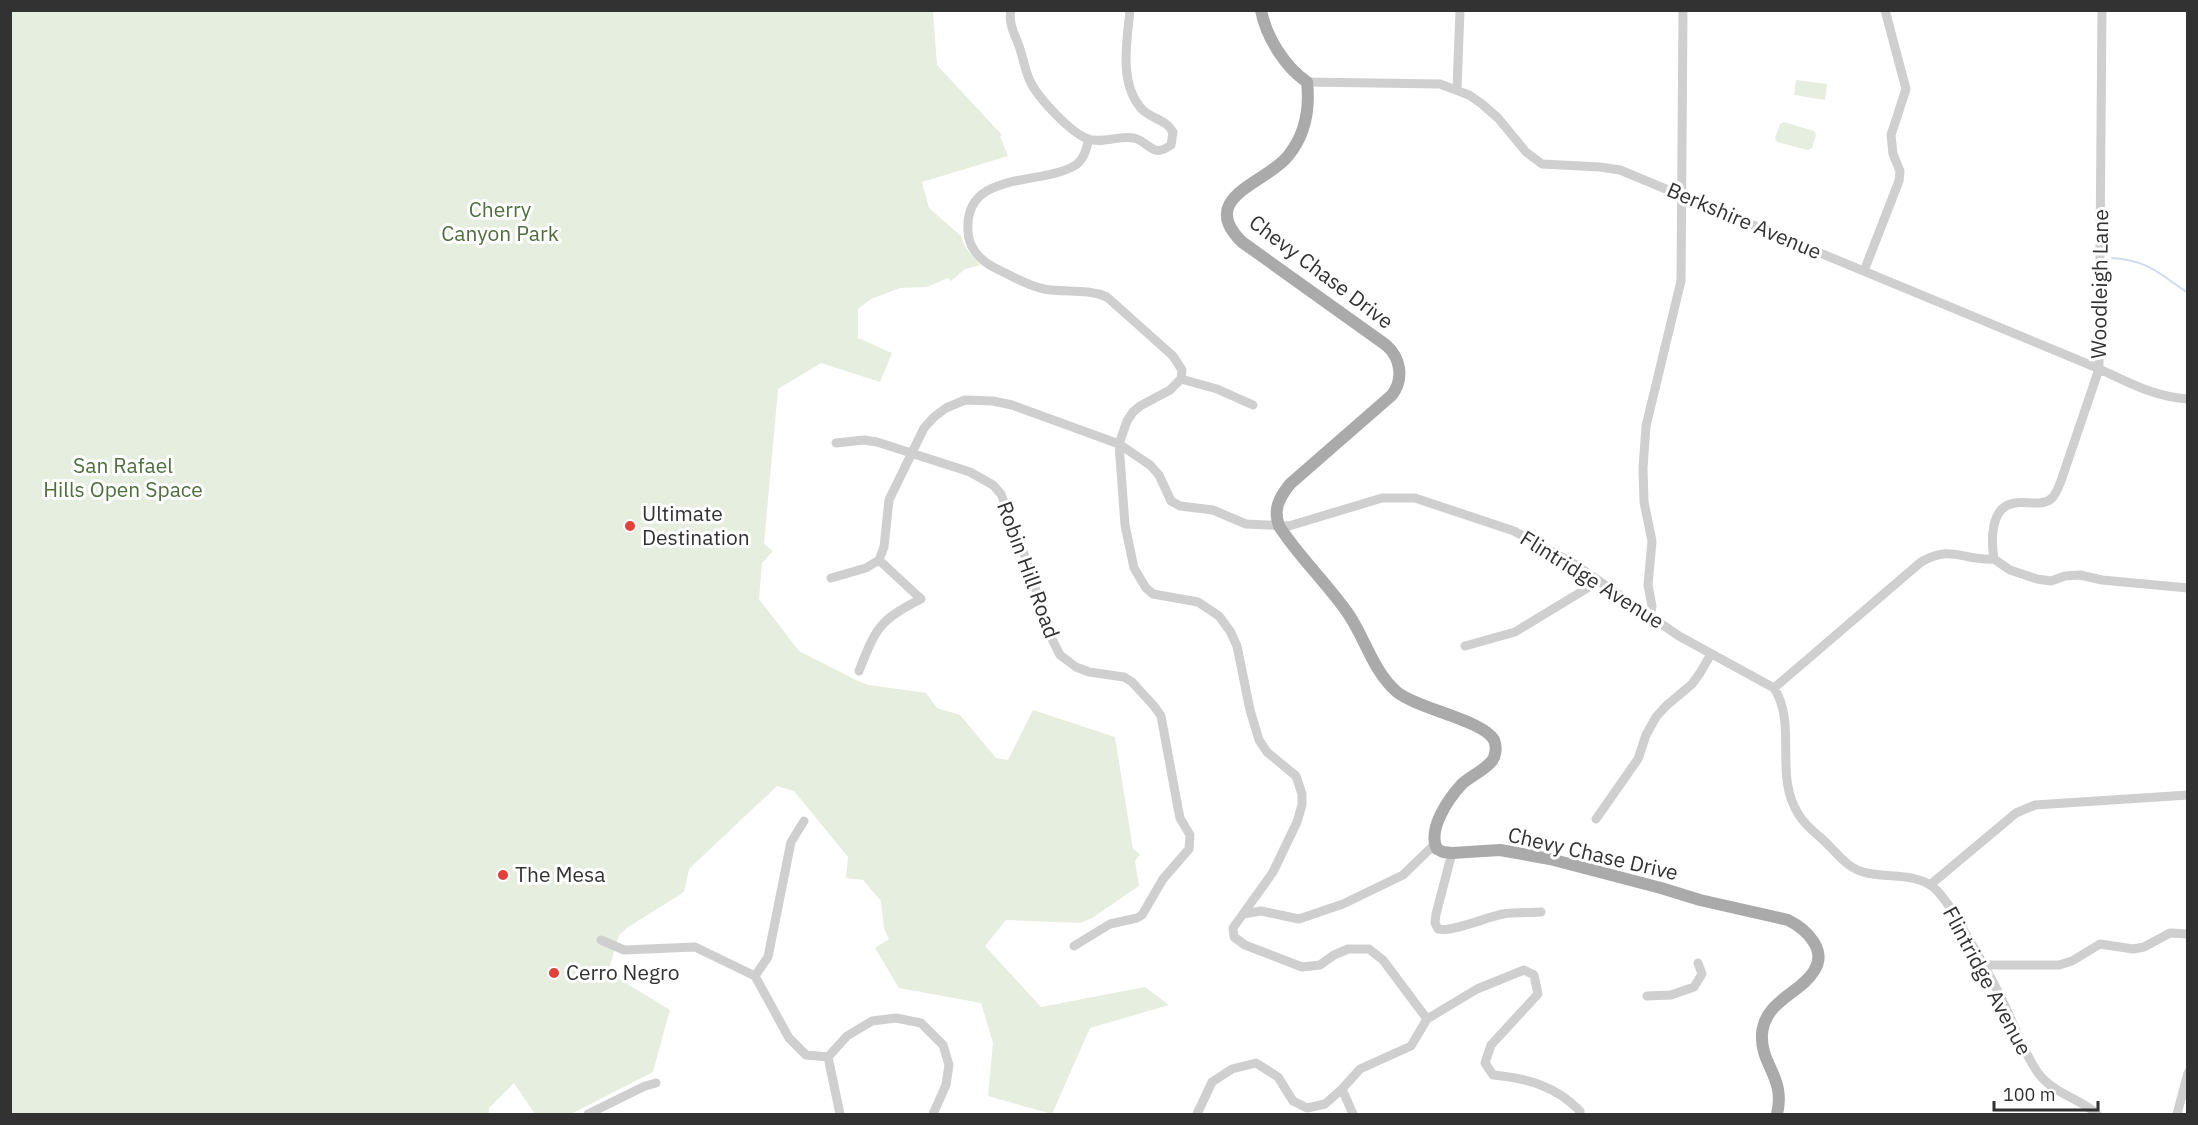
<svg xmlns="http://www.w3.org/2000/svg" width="2198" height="1125" font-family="'IBM Plex Sans',sans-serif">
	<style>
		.green { fill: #e6eee0 }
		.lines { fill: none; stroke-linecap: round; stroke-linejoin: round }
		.stream { stroke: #cddded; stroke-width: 2 }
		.minor { stroke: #cfcfcf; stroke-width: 9 }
		.major { stroke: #aaa; stroke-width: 12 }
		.poi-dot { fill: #e63f36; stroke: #fff; stroke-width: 2 }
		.labels { text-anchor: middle; stroke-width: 6; stroke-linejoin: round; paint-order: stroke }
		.park-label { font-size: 21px; fill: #4f6e3e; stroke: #fff }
		.street-label { font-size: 21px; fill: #323232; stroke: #fff }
		.poi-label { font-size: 21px; fill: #323232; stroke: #fff; text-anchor: start }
	</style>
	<rect width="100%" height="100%" fill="#fff"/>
	<!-- green -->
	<path class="green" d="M 11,11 L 933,11 L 937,65 L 1002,135 L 1000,136 L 1008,156 L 922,182 L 929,208 L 961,236 L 965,247 L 980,265 L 965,269 L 951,281 L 948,278 L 927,287 L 900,288 L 871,299 L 858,309 L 858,338 L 892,353 L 880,382 L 821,363 L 778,389 L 764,544 L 773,551 L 762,563 L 759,599 L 799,651 L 856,680 L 869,685 L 926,693 L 937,708 L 960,715 L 996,758 L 1008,760 L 1033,710 L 1115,737 L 1133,849 L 1140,854 L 1135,861 L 1139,886 L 1092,918 L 1080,923 L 1006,920 L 985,946 L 1041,1007 L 1145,987 L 1169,1005 L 1090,1028 L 1052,1114 L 988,1096 L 993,1043 L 981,1003 L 899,988 L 875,948 L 889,939 L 884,929 L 881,901 L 863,880 L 846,878 L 848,857 L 794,791 L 777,786 L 689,869 L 684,892 L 627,928 L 619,935 L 608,972 L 670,1010 L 653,1072 L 571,1114 L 535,1114 L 514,1083 L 489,1108 L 489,1114 L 11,1114 Z
		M 1796,80 L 1827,84 L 1825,100 L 1794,95 Z
		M 1784,122 L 1814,131 L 1816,135 L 1812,148 L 1808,150 L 1777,142 L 1775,138 L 1780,124 Z"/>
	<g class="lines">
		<!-- stream -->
		<path class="stream" d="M 2112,258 C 2150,261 2158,273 2188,293"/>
		<!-- minor -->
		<path class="minor" d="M 1011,10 C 1008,23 1015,35 1019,46 C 1023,57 1025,71 1030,81 C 1038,98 1071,133 1088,139 C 1104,144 1119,135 1134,138 C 1150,142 1152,159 1171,145 L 1173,132 C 1165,118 1149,119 1140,107 C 1119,81 1127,41 1130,10
			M 1307,82 L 1440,84 L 1469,95 L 1482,104 L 1498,118 L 1526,152 L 1542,164 L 1600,167 L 1620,170 L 2095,367 C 2126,381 2153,397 2188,399
			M 1457,89 L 1460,10
			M 1089,139 C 1086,150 1084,160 1074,166 C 1039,186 964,170 968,231 C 968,247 980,260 993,267 C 1010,275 1025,285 1044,289 C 1065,293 1086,288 1107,297 L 1173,356 L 1182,370 L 1181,379 L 1170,390 L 1140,406 L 1133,412 L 1127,421 L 1119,444 L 1125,525 L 1134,568 L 1146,588 L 1153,594 L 1198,602 L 1219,616 L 1230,631 L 1237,646 L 1250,710 L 1259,740 L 1267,752 L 1296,776 L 1302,794 L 1302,805 L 1297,822 L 1273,872 L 1233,928 L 1234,937 L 1245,945 L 1302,967 L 1320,965 L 1334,955 L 1348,949 L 1369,949 L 1383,960 L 1427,1019
			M 1864,271 L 1899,181 L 1900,171 L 1893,154 L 1891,135 L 1906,89 L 1885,10
			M 1181,379 L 1217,389 L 1253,405
			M 836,443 L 864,440 L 877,442 L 970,472 L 993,485 L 1001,494 L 1027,562 L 1051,637 L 1060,655 L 1076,667 L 1089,672 L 1124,677 L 1132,682 L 1154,706 L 1161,716 L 1178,808 L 1180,818 L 1190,835 L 1189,849 L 1163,879 L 1142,915 L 1137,918 L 1110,924 L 1074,946
			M 1994,559 L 2010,570 L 2037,579 L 2051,581 L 2065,576 L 2080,575 L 2102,580 L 2188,588
			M 831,578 L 866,568 L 879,560 L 884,547 L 889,500 L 924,428 L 934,417 L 946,408 L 965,400 L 993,401 L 1012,405 L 1119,444 L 1150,465 L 1159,475 L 1171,501 L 1180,506 L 1213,510 L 1246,524 L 1289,526 L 1382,498 L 1415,498 L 1514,531 L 1576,565 L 1679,636 L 1774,688 C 1798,725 1773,776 1799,815 C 1805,825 1813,831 1821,838 C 1836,851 1846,869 1867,873 C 1889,878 1915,873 1933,887 C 1944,896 1953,912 1960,924 C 1975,950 1991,976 2004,1004 C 2015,1027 2023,1051 2038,1073 C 2054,1094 2079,1098 2097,1114
			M 1650,616 L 1652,606 L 1648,585 L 1652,541 L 1644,502 L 1643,468 L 1646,426 L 1681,281 L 1683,10
			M 1465,646 L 1515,632 L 1599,581
			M 859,671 C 876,628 879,620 921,599 L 879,560
			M 1774,688 L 1921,562 C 1953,544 1962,561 1994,559 C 1991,541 1990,506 2015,503 C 2027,501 2043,507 2052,498 C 2056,494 2059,486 2061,481 L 2099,369 L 2102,10
			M 1596,819 L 1638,759 L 1646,735 L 1656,717 L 1666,706 L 1692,684 L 1700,673 L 1711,654
			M 1452,853 L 1436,914 L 1435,923 L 1438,929 C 1450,933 1487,917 1503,914 C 1515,912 1528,913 1541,912
			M 1930,885 L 2016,813 L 2035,805 L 2188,795
			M 1243,914 L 1261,911 L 1299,919 L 1343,904 L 1403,875 L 1435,844
			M 601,940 L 624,950 L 695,947 L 755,976 L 789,1038 L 806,1055 L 828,1057
			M 1984,965 L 2059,965 L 2072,961 L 2100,944 L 2133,949 L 2144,947 L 2170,933 L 2188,934
			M 755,976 L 768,957 L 791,842 L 804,821
			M 1647,996 L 1671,995 L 1694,987 L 1702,974 L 1698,963
			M 828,1057 L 847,1036 L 872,1021 L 896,1018 L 921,1023 L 943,1045 L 949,1065 L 946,1085 L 933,1114
			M 828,1057 L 840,1114
			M 1342,1089 L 1353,1114
			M 588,1114 L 645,1086 L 656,1083
			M 1197,1114 L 1212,1082 L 1232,1069 L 1256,1063 L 1278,1077 L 1293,1101 L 1307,1108 L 1325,1104 L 1342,1089 L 1360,1069 L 1411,1046 L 1427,1019 L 1477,989 L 1524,970 L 1534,975 L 1538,994 L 1491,1045 L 1485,1063 L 1493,1075 C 1526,1078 1556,1086 1580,1111 L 1580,1114
			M 2177,1114 L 2188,1073"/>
		<!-- major -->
		<path class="major" d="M 1261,10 C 1266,37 1285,67 1307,82 C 1310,109 1306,134 1288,156 C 1267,183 1196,197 1242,242 L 1386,345 C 1401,358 1404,379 1392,395 L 1290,484 C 1279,498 1273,509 1279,526 C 1299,557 1326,582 1347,612 C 1365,637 1373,672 1397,692 C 1418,709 1483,720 1494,740 C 1497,747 1496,757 1491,762 C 1483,771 1471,776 1462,784 C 1449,798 1427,829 1437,849 L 1443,852 L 1452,853 L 1500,850 L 1550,859 L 1661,888 L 1700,900 L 1788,920 C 1806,929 1828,950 1814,971 C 1800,994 1765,1000 1762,1034 C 1760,1065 1786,1077 1777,1114"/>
	</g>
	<!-- markers -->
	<g class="poi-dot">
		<circle cx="630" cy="526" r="6"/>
		<circle cx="503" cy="875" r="6"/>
		<circle cx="554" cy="973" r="6"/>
	</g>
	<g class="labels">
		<!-- park labels -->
		<g class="park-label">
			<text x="500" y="217">Cherry<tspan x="500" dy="24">Canyon Park</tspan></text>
			<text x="123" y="473">San Rafael<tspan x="123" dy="24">Hills Open Space</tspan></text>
		</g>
		<!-- street labels -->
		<g class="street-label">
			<text transform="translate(1744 221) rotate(23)" y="7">Berkshire Avenue</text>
			<text transform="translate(1321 272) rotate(37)" y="7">Chevy Chase Drive</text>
			<text transform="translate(2100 284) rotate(-89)" y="7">Woodleigh Lane</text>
			<text transform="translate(1028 570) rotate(70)" y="7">Robin Hill Road</text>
			<text transform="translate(1592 580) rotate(32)" y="7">Flintridge Avenue</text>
			<text transform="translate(1593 854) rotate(13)" y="7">Chevy Chase Drive</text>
			<text transform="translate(1987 981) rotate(62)" y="7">Flintridge Avenue</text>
		</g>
		<!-- poi labels -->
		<g class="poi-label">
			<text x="642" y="521">Ultimate<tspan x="642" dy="24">Destination</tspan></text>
			<text x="515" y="882">The Mesa</text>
			<text x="566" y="980">Cerro Negro</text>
		</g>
	</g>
	<!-- border -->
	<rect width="2198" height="1125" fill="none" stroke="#323232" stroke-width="24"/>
	<!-- scale -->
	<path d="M1994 1101v9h104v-9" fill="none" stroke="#323232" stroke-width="3"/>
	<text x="2003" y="1101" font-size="18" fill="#323232" stroke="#ffffff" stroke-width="4.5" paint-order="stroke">100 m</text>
</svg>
